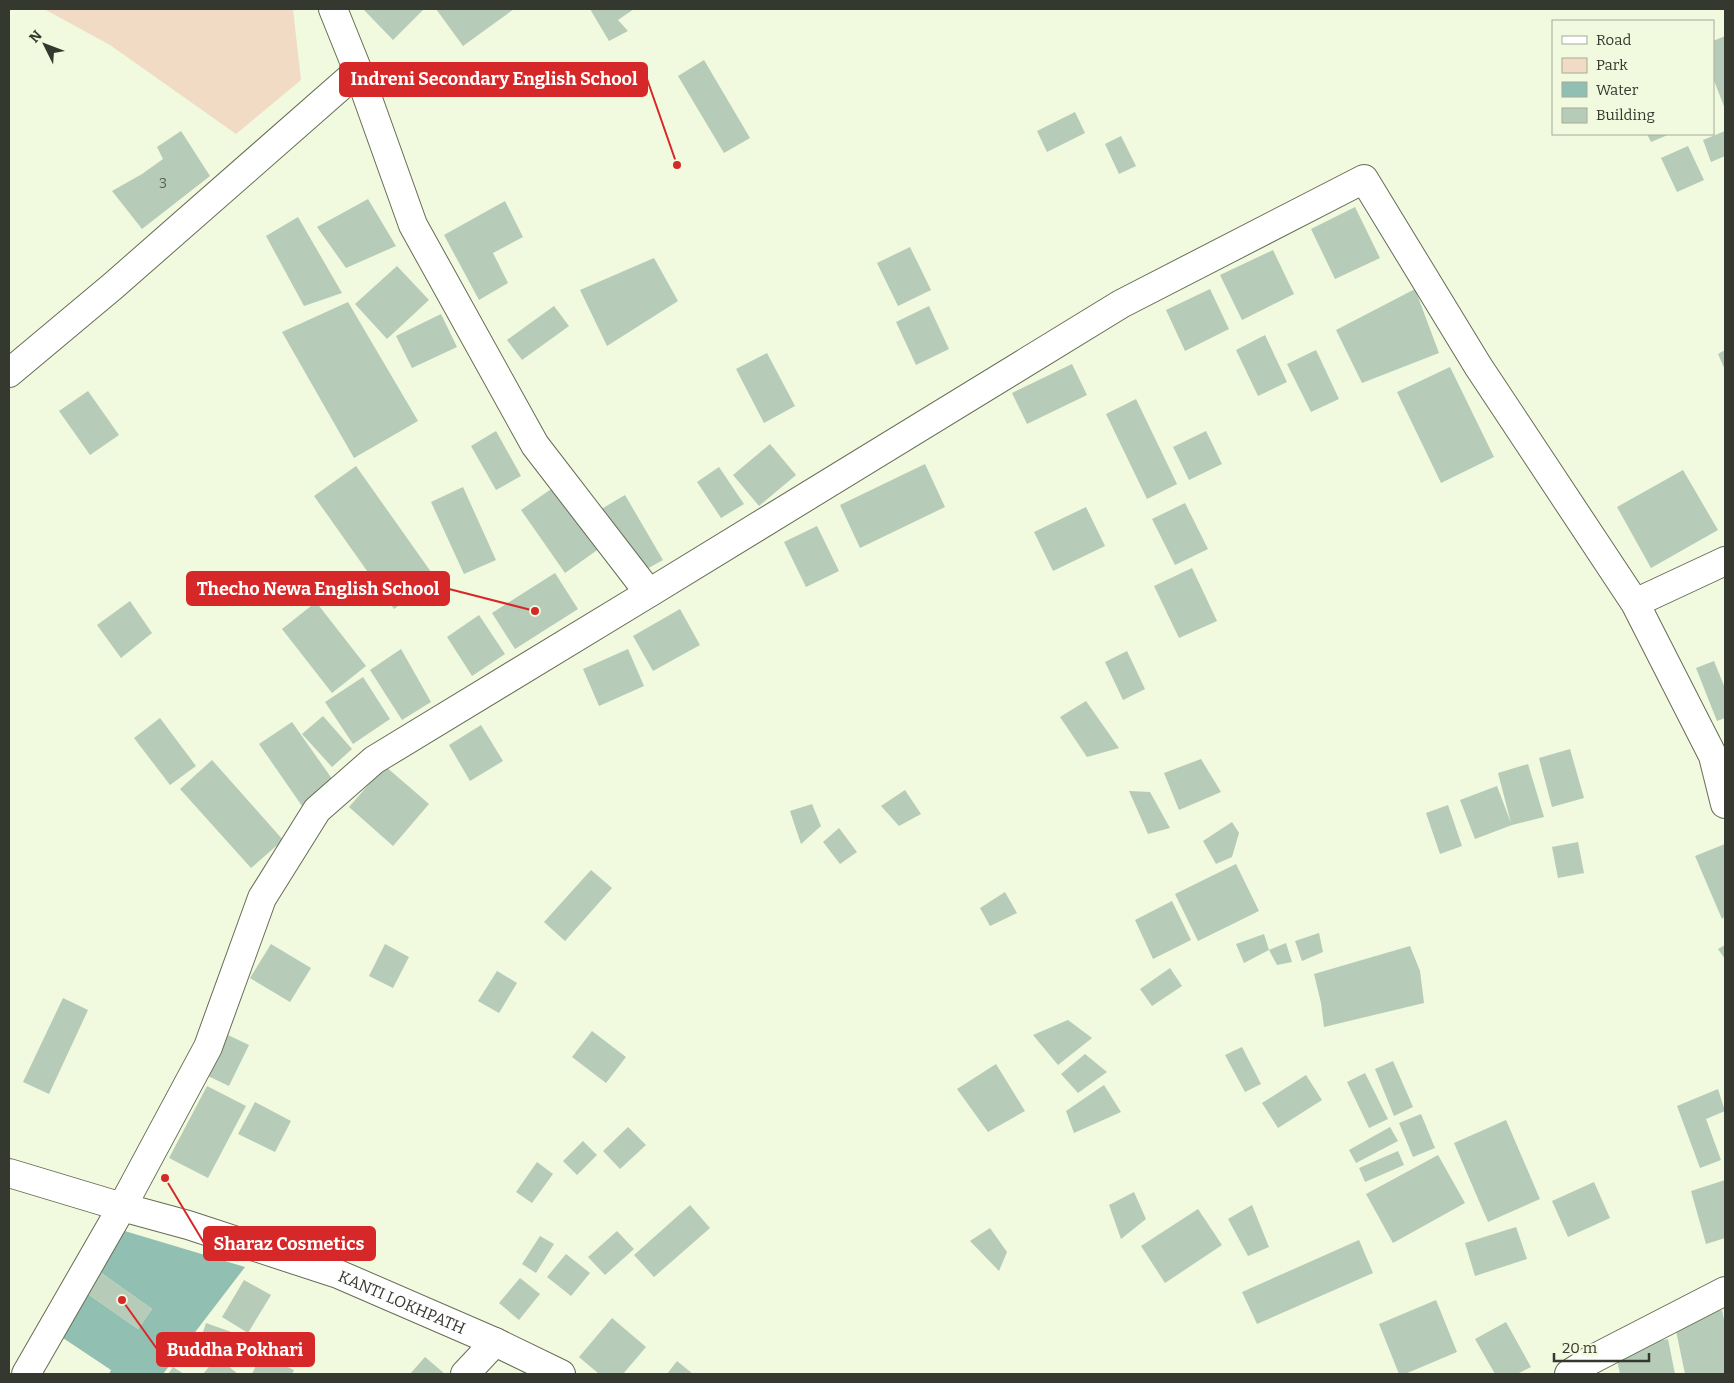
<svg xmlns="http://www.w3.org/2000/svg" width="1734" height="1383" font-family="Bitter,serif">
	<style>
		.green { fill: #f2dbc5 }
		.water { fill: #91bfb1; fill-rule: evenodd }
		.building { fill: #b6ccb8 }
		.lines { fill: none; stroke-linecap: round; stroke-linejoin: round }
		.minor-casing { stroke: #666d55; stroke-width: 30 }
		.major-casing { stroke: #666d55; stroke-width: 30 }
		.minor { stroke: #fff; stroke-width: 28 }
		.major { stroke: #fff; stroke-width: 28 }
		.labels { text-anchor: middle; stroke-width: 5; stroke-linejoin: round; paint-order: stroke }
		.number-label { font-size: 14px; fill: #555d50 }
		.street-label { font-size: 16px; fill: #35382e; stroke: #f1f9de }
		.leader { fill: none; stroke: #d62828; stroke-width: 2 }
		.callout-dot { fill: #d62828; stroke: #f1f9de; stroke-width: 2 }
		.callout { fill: #d62828; stroke: #d62828; stroke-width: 2 }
		.callout-label { font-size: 18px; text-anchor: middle; font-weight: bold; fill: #fff }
	</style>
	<rect width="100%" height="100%" fill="#f1f9de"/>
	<!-- green -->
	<path class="green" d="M 44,9 L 293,9 L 301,80 L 236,134 L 110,45 Z"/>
	<!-- water -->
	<path class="water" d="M 118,1229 L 245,1267 L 163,1374 L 109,1374 L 111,1370 L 57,1334 ZM 100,1272 L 152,1309 L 138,1329 L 85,1292 Z"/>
	<!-- building -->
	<path class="building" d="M 363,9 L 424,9 L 393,40 Z
		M 436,9 L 514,9 L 463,46 Z
		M 590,9 L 634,9 L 618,20 L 628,31 L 609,41 Z
		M 1725,36 L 1725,109 L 1713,78 L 1713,41 Z
		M 704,60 L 750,138 L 724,153 L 678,76 Z
		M 1075,112 L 1085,133 L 1047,152 L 1037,131 Z
		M 181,131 L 210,176 L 142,229 L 112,191 L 142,174 L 163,159 L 157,147 Z
		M 1725,131 L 1725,156 L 1711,162 L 1703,140 Z
		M 1647,134 L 1670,134 L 1651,142 Z
		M 1121,136 L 1136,166 L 1119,174 L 1105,144 Z
		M 1688,146 L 1704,180 L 1677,192 L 1661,158 Z
		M 368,199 L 396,246 L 346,268 L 317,227 Z
		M 505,201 L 523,237 L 493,253 L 508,283 L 479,300 L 444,235 Z
		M 1355,207 L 1380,258 L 1335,279 L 1311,229 Z
		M 298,217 L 342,293 L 304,306 L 266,236 Z
		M 910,247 L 931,290 L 898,306 L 877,263 Z
		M 1273,250 L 1294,294 L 1242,320 L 1220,275 Z
		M 654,258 L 678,301 L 607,346 L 580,290 Z
		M 397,266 L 429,300 L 387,339 L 355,304 Z
		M 1210,289 L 1229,329 L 1185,351 L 1166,310 Z
		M 1415,289 L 1439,353 L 1362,383 L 1336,330 Z
		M 348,302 L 418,421 L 354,458 L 282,332 Z
		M 554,306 L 569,326 L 522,360 L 507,340 Z
		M 929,306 L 949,349 L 916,365 L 896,322 Z
		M 441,314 L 457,347 L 412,368 L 396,336 Z
		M 1265,335 L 1287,382 L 1258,396 L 1236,350 Z
		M 1316,350 L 1339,399 L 1311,412 L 1287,364 Z
		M 1725,350 L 1725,370 L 1718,354 Z
		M 767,353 L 795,406 L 764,423 L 736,369 Z
		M 1072,364 L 1087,395 L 1027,424 L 1012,393 Z
		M 1450,367 L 1494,457 L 1441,483 L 1397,392 Z
		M 88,391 L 119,435 L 90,455 L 59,411 Z
		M 1136,399 L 1177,484 L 1147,499 L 1106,414 Z
		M 496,431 L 521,476 L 496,490 L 471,446 Z
		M 1206,431 L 1222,464 L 1189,480 L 1173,447 Z
		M 770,444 L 796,475 L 759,506 L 733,475 Z
		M 925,464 L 945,507 L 860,548 L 840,505 Z
		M 356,466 L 436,579 L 394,609 L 314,496 Z
		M 719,467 L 744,504 L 721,518 L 697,482 Z
		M 1683,470 L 1718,530 L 1651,568 L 1617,507 Z
		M 557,485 L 600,548 L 565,573 L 521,510 Z
		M 463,487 L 496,560 L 464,574 L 431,502 Z
		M 625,495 L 663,560 L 636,575 L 598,511 Z
		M 1185,503 L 1208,549 L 1175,565 L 1152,519 Z
		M 1086,507 L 1105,546 L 1053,571 L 1034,532 Z
		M 817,526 L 839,571 L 806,587 L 784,542 Z
		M 1192,568 L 1217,621 L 1179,638 L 1154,586 Z
		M 555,573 L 578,609 L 515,649 L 492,613 Z
		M 130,601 L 152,633 L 121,658 L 97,625 Z
		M 316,602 L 366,666 L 332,693 L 282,629 Z
		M 680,609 L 700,645 L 653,671 L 633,636 Z
		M 479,615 L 505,654 L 472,676 L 447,637 Z
		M 401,649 L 431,702 L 402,720 L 370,670 Z
		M 628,649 L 644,686 L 599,706 L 583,669 Z
		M 1127,651 L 1145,689 L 1123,700 L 1105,662 Z
		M 1714,661 L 1725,688 L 1725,718 L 1717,721 L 1696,668 Z
		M 363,677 L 390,719 L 353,744 L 325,702 Z
		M 1086,701 L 1119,748 L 1087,757 L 1060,717 Z
		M 323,716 L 352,749 L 332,767 L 302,734 Z
		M 160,718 L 196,766 L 170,785 L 134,738 Z
		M 292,722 L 335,783 L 302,806 L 259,744 Z
		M 481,725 L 503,761 L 470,781 L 449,745 Z
		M 1570,749 L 1584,798 L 1552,807 L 1539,758 Z
		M 1201,759 L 1221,792 L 1179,810 L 1164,773 Z
		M 212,760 L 283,840 L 251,868 L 180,789 Z
		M 1528,764 L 1544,817 L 1512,825 L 1475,839 L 1460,800 L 1497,786 L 1511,823 L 1498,773 Z
		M 385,766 L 429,804 L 393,846 L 349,807 Z
		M 905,790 L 921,814 L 899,826 L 881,806 Z
		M 1129,791 L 1150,792 L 1170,828 L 1148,834 Z
		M 812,804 L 821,826 L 801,844 L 790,811 Z
		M 1448,805 L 1462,846 L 1440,854 L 1426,813 Z
		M 1232,822 L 1239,833 L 1232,857 L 1216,864 L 1203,841 Z
		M 839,828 L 857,852 L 840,864 L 823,842 Z
		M 1578,842 L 1584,873 L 1558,878 L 1552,847 Z
		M 1725,844 L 1725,916 L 1722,919 L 1695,856 Z
		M 1236,864 L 1259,911 L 1198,941 L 1175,894 Z
		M 591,870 L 612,888 L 565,941 L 544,922 Z
		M 1005,892 L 1017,913 L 990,926 L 980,908 Z
		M 1172,901 L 1191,940 L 1153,959 L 1135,920 Z
		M 1319,933 L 1323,952 L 1302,961 L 1295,941 Z
		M 1264,934 L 1269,950 L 1286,943 L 1292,962 L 1277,965 L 1269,950 L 1244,963 L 1236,944 Z
		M 271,944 L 311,968 L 290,1002 L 250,978 Z
		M 385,944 L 409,957 L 393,988 L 369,976 Z
		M 1725,945 L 1725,959 L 1718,949 Z
		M 1410,946 L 1420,971 L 1424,1003 L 1324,1027 L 1321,1003 L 1314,974 Z
		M 1170,968 L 1182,986 L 1152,1006 L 1140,989 Z
		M 497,971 L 517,983 L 499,1013 L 478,1001 Z
		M 63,998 L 88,1010 L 49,1094 L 23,1082 Z
		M 1068,1020 L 1092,1038 L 1058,1065 L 1033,1035 Z
		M 592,1031 L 626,1057 L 606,1083 L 572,1057 Z
		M 228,1035 L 249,1045 L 229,1086 L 208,1076 Z
		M 1242,1047 L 1261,1084 L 1245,1092 L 1225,1055 Z
		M 1085,1054 L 1107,1072 L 1078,1093 L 1061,1074 Z
		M 1393,1061 L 1413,1107 L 1394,1116 L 1375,1069 Z
		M 996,1064 L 1025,1111 L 988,1132 L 957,1089 Z
		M 1365,1073 L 1388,1119 L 1369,1128 L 1347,1082 Z
		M 1306,1075 L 1322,1100 L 1278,1128 L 1262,1103 Z
		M 1104,1085 L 1121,1112 L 1074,1133 L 1066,1111 Z
		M 207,1086 L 246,1106 L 208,1178 L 169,1158 Z
		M 1718,1089 L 1725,1111 L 1706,1119 L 1721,1160 L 1700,1168 L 1677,1106 Z
		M 255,1102 L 291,1121 L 275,1152 L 238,1134 Z
		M 1421,1114 L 1435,1148 L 1413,1157 L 1399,1123 Z
		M 1506,1120 L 1540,1199 L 1488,1222 L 1454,1143 Z
		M 628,1127 L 646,1145 L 620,1169 L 603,1151 Z
		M 1390,1127 L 1398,1141 L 1356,1163 L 1349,1150 Z
		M 583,1141 L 597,1155 L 577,1175 L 563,1161 Z
		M 1398,1151 L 1404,1165 L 1365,1182 L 1359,1168 Z
		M 1438,1155 L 1465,1203 L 1393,1243 L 1366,1194 Z
		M 537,1162 L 553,1174 L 532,1203 L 516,1192 Z
		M 1725,1180 L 1725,1238 L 1706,1244 L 1691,1191 Z
		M 1594,1182 L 1610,1218 L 1568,1237 L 1552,1201 Z
		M 1134,1192 L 1146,1219 L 1121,1239 L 1109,1205 Z
		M 690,1205 L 710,1228 L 654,1277 L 634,1255 Z
		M 1252,1205 L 1269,1247 L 1248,1256 L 1228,1219 Z
		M 1198,1209 L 1222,1245 L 1165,1283 L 1141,1246 Z
		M 1516,1227 L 1527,1259 L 1475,1276 L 1465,1243 Z
		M 990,1228 L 1007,1252 L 999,1271 L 970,1241 Z
		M 617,1231 L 634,1249 L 605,1275 L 588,1257 Z
		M 540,1236 L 554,1244 L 536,1273 L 522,1264 Z
		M 1359,1240 L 1373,1273 L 1257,1324 L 1242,1292 Z
		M 566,1254 L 590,1273 L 571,1296 L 547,1277 Z
		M 100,1272 L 152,1309 L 138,1329 L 85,1292 Z
		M 520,1278 L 540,1294 L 519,1320 L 499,1303 Z
		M 244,1280 L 271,1295 L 248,1333 L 222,1317 Z
		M 1436,1300 L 1457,1352 L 1405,1374 L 1399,1374 L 1379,1324 Z
		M 1722,1310 L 1725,1325 L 1725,1374 L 1685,1374 L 1674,1321 Z
		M 612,1318 L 646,1347 L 623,1374 L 599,1374 L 579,1357 Z
		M 1506,1322 L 1531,1367 L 1517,1374 L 1495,1374 L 1475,1339 Z
		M 206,1323 L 240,1335 L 234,1352 L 200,1341 Z
		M 1668,1339 L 1675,1374 L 1620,1374 L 1615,1350 Z
		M 261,1355 L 294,1370 L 292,1374 L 252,1374 Z
		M 217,1357 L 238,1374 L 203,1374 Z
		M 425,1357 L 445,1374 L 410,1374 Z
		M 677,1361 L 693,1374 L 667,1374 Z
		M 173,1367 L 184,1374 L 168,1374 Z"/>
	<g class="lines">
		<defs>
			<path id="minor" d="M 9,373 L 113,286 L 358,71 L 333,9
				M 649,593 L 1121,304 L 1364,179 L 1478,366 L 1635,603 L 1725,561
				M 1635,603 L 1713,756 L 1725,804
				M 26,1374 L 122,1207 L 208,1047 L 262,898 L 317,810 L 374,760 L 649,593 L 535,445 L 413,225 L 358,71
				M 465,1374 L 495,1342
				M 1569,1374 L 1591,1360 L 1725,1291"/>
			<g id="major">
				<path id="s1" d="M 9,1173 L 122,1207 L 188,1225 L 338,1274 L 495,1342 L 561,1374"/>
			</g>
		</defs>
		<!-- minor casing -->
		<use href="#minor" class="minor-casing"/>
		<!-- major casing -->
		<use href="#major" class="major-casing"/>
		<!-- minor -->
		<use href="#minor" class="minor"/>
		<!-- major -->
		<use href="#major" class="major"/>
	</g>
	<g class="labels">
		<!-- number labels -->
		<g class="number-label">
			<text x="163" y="188">3</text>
		</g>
		<!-- street labels -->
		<g class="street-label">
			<text dy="6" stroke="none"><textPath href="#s1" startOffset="414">KANTI LOKHPATH</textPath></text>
		</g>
	</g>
	<!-- callouts -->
	<path class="leader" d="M677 165L647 79M535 611L449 589M165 1178L204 1243M122 1300L157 1349"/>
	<g class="callout-dot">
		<circle cx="677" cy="165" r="5"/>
		<circle cx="535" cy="611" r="5"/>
		<circle cx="165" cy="1178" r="5"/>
		<circle cx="122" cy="1300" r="5"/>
	</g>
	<g class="callout">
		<rect x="340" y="63" width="307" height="33" rx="5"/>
		<rect x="187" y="572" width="262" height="33" rx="5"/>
		<rect x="204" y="1227" width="171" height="33" rx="5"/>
		<rect x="157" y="1333" width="157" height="33" rx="5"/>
	</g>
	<g class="callout-label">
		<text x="494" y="85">Indreni Secondary English School</text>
		<text x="318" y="595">Thecho Newa English School</text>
		<text x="289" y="1250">Sharaz Cosmetics</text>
		<text x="235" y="1356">Buddha Pokhari</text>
	</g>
	<!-- border -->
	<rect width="1734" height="1383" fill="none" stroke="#35382e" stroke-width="20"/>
	<!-- legend -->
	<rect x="1552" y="20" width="162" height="115" fill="#f1f9de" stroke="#a6ac98"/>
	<rect x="1562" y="36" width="25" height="8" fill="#ffffff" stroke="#a6ac98"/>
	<text x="1596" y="45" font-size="15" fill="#35382e">Road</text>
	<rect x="1562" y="58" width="25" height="15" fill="#f2dbc5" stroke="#a6ac98"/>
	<text x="1596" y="70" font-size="15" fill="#35382e">Park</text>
	<rect x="1562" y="82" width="25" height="15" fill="#91bfb1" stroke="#a6ac98"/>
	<text x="1596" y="95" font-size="15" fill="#35382e">Water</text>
	<rect x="1562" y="108" width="25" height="15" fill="#b6ccb8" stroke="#a6ac98"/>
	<text x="1596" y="120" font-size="15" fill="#35382e">Building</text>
	<!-- north arrow -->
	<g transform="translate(45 45) rotate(312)" stroke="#f1f9de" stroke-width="4" paint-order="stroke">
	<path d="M0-4L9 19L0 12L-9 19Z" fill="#35382e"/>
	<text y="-8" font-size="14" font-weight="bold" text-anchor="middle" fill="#35382e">N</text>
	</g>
	<!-- scale -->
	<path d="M1554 1353v8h95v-8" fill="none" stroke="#35382e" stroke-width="2.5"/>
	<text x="1562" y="1353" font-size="15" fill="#35382e" stroke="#f1f9de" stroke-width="4" paint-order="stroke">20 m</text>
</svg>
